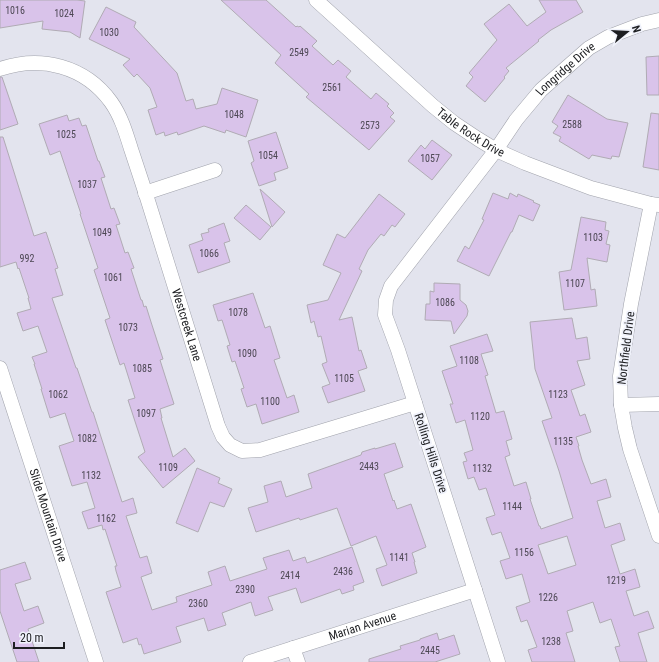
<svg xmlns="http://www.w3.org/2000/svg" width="659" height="662" font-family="'Roboto Condensed',sans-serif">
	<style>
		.building { fill: #d9c3ea; stroke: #b0abb4; fill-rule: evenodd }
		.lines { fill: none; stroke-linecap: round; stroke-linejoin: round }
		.minor-casing { stroke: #a1a3ac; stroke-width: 15 }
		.minor { stroke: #fff; stroke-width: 14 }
		.labels { text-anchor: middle; stroke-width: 3.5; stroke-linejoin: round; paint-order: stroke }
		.number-label { font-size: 10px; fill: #4c4753 }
		.street-label { font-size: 12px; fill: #1d1e21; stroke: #f0f2fb }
	</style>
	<rect width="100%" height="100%" fill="#e3e4ee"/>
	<!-- building -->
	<path class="building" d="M 0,0 L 77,0 L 85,1 L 80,38 L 70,32 L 42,29 L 43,21 L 0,28 Z
		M 221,0 L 266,0 L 296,27 L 297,26 L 299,27 L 300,26 L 317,41 L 312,46 L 333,65 L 338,60 L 351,71 L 346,77 L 371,99 L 376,93 L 389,104 L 387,106 L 394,113 L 390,117 L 395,121 L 369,150 L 306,97 L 309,94 L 275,63 L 281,55 Z
		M 539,0 L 576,0 L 583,12 L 551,30 L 538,40 L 539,41 L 506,68 L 509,71 L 504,77 L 505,78 L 485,102 L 466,86 L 473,77 L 469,73 L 497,40 L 484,24 L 509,4 L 527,26 L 546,12 Z
		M 106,7 L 136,22 L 134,27 L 177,73 L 186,101 L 193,99 L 196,109 L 217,104 L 222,88 L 258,100 L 246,137 L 226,130 L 225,133 L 204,126 L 178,135 L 177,132 L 165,136 L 164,132 L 156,135 L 148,110 L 157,107 L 150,88 L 137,74 L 134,77 L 123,65 L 130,59 L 89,39 Z
		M 659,56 L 659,95 L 647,95 L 646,57 Z
		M 0,77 L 2,77 L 18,124 L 0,130 Z
		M 568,95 L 607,119 L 628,123 L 619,157 L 612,156 L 611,159 L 592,155 L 589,159 L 559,141 L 561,137 L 553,133 L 558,126 L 552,122 Z
		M 651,113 L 659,114 L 659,170 L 643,167 Z
		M 67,115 L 69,121 L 79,118 L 82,126 L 86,125 L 98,161 L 99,161 L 105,177 L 101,178 L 111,209 L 114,208 L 120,224 L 116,225 L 125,253 L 128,252 L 134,268 L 131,269 L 141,300 L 142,300 L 144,307 L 146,306 L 151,322 L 163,359 L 160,360 L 174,404 L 160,409 L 162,418 L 161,418 L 173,457 L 185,448 L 195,461 L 163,488 L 138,457 L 145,452 L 128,400 L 135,398 L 124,363 L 120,365 L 105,320 L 110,318 L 94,270 L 98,268 L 80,214 L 81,214 L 60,151 L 50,155 L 39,124 Z
		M 276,132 L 288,168 L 274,173 L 276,180 L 259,186 L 251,163 L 254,161 L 248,141 Z
		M 0,137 L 3,137 L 34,236 L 46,232 L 58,268 L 55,269 L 63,295 L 52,298 L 76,368 L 77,368 L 92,412 L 93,412 L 122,502 L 133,498 L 137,513 L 126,516 L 140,558 L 147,556 L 152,573 L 141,577 L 152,610 L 177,602 L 176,597 L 212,585 L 208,572 L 225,566 L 230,581 L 267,569 L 263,558 L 289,550 L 293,561 L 305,557 L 307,563 L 352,547 L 364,582 L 353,586 L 354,590 L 342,594 L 340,589 L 301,603 L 296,588 L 268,597 L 273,610 L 255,616 L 251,602 L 222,613 L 226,625 L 208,631 L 204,618 L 176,627 L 181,642 L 144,654 L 141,644 L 139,645 L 137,638 L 123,643 L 106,592 L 121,587 L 116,571 L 115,566 L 117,566 L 105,529 L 103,530 L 102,525 L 88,529 L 82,512 L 95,508 L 87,482 L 72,486 L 59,446 L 74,441 L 65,413 L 50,418 L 41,389 L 42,389 L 34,364 L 35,364 L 32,357 L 47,352 L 38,326 L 23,331 L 17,313 L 31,309 L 28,298 L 29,298 L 19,268 L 18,269 L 16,262 L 0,267 Z
		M 432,140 L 452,155 L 432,180 L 408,161 L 421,145 L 425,149 Z
		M 260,189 L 285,212 L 272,227 Z
		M 493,193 L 508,199 L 510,193 L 517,197 L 518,194 L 534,201 L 533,202 L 540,205 L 533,221 L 519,215 L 512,232 L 511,232 L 489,276 L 457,261 L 465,246 L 469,249 L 484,220 L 482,219 Z
		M 379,194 L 405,214 L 395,227 L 392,225 L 384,236 L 381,234 L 368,250 L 359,269 L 362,271 L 339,320 L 352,317 L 359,351 L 361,350 L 367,368 L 358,371 L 365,391 L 328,403 L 322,387 L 330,384 L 322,364 L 327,362 L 321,336 L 318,337 L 314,321 L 311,323 L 307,305 L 328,300 L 341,273 L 323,265 L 337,234 L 345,238 Z
		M 246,205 L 271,227 L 260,240 L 234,218 Z
		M 581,217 L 606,222 L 605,230 L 609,231 L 606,244 L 610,245 L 607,262 L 587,258 L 591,290 L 595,289 L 597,306 L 564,310 L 559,272 L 571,270 Z
		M 224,223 L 230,241 L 224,243 L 230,262 L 198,273 L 189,245 L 203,240 L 201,234 L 209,232 L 208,229 Z
		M 434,283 L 460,284 L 460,300 L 466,305 L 468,311 L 467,316 L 454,334 L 451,321 L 425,320 L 426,304 L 430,304 L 430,291 L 434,292 Z
		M 253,293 L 265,328 L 270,326 L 280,358 L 274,360 L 287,398 L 294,395 L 299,412 L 262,424 L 256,404 L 247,407 L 241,389 L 244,388 L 235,361 L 232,362 L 227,346 L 230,345 L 222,320 L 218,321 L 213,305 Z
		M 572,318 L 576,339 L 587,337 L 590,359 L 577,361 L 585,385 L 571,390 L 580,416 L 585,414 L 591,432 L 576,437 L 579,446 L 578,446 L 582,460 L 591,484 L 606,479 L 611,497 L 597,501 L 605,528 L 620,523 L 625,540 L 611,545 L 620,574 L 635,569 L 640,587 L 626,591 L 634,616 L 648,611 L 654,628 L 638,633 L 647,662 L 620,662 L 615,647 L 620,646 L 611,619 L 600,623 L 593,602 L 567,611 L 573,631 L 566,633 L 575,662 L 532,662 L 528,650 L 537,647 L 527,620 L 521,622 L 516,607 L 530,602 L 522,574 L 506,579 L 500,561 L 510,558 L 501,532 L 492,535 L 486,518 L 495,515 L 486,488 L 479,490 L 474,477 L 468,479 L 463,462 L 467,461 L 464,453 L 473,450 L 465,420 L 456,423 L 450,404 L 453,404 L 442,371 L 457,366 L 450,346 L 487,334 L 493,351 L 481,354 L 488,375 L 485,376 L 496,413 L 504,411 L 512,439 L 506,441 L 510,455 L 505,457 L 514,486 L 526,482 L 531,499 L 530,499 L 539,526 L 540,526 L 541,529 L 573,518 L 559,471 L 542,421 L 552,418 L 535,369 L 530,322 ZM 567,536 L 576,565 L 548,574 L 538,545 Z
		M 395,443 L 403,467 L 384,474 L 393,501 L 394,500 L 397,509 L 411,504 L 426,547 L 412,553 L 415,562 L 414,562 L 417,573 L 382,586 L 376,569 L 387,565 L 376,536 L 351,546 L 337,508 L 300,520 L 299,518 L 256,532 L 248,508 L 268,502 L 264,486 L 281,481 L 286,497 L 312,488 L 308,474 L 361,455 L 362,452 L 375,448 L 375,449 Z
		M 197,468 L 220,478 L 218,483 L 232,489 L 224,507 L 210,502 L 198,532 L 176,523 Z
		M 25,562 L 31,579 L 15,584 L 24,611 L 38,606 L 44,623 L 28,629 L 39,662 L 17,662 L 0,611 L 0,570 Z
		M 437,633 L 439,640 L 454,635 L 460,654 L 435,662 L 369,662 L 369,659 L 401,649 L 400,646 L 420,640 L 420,639 Z"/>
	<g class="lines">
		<defs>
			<g id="minor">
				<path id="s1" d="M 316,0 L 433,106 L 454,123 L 478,139 L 496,150 L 525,163 L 591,188 L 651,204 L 659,205"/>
				<path id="s2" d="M 0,69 C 41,55 85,66 111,102 C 121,116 126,133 131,149 C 137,167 143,185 149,204 C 172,278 195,352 218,426 L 223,437 L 230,445 L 242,451 L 260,450 L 415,403"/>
				<path d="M 145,193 L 215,170"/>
				<path d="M 651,204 L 631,304 L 620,376 L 621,405 L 625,428 L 630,449 L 659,536"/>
				<path id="s3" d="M 0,368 L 96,662"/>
				<path d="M 621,405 L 659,404"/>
				<path d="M 293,648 L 298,662"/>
				<path id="s4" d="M 250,662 L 475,590"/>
				<path id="s5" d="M 498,662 L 398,350 L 385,315 L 386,300 L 391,286 L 496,150 L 516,120 L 541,90 L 589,48 L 608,37 L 642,24 L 659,20"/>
			</g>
		</defs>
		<!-- minor casing -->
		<use href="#minor" class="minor-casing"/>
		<!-- minor -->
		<use href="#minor" class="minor"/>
	</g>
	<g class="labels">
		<!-- number labels -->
		<g class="number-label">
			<text x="15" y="14">1016</text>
			<text x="64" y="17">1024</text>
			<text x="109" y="36">1030</text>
			<text x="299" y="56">2549</text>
			<text x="332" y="91">2561</text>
			<text x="234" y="118">1048</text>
			<text x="572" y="128">2588</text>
			<text x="370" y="129">2573</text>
			<text x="66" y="138">1025</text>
			<text x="268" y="159">1054</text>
			<text x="430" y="162">1057</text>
			<text x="87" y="188">1037</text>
			<text x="102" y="236">1049</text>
			<text x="593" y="241">1103</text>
			<text x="209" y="257">1066</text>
			<text x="27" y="262">992</text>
			<text x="113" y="281">1061</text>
			<text x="575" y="287">1107</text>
			<text x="445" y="306">1086</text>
			<text x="238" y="316">1078</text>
			<text x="128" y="331">1073</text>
			<text x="247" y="357">1090</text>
			<text x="469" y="364">1108</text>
			<text x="142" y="372">1085</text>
			<text x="344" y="382">1105</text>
			<text x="58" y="398">1062</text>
			<text x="558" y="398">1123</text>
			<text x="270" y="405">1100</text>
			<text x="146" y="417">1097</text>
			<text x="480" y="420">1120</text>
			<text x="87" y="442">1082</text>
			<text x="563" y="445">1135</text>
			<text x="369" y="470">2443</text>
			<text x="168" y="471">1109</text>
			<text x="482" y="472">1132</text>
			<text x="91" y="479">1132</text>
			<text x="512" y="510">1144</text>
			<text x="106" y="522">1162</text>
			<text x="524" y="556">1156</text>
			<text x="399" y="561">1141</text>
			<text x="343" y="575">2436</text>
			<text x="290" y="579">2414</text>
			<text x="616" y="584">1219</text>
			<text x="245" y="593">2390</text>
			<text x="548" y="601">1226</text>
			<text x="198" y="607">2360</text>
			<text x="551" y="645">1238</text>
			<text x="430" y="654">2445</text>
		</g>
		<!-- street labels -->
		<g class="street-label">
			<text dy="4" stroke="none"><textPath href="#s5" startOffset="674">Longridge Drive</textPath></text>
			<text dy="4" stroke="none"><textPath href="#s1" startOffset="204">Table Rock Drive</textPath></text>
			<text dy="4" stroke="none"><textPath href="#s2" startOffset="360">Westcreek Lane</textPath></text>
			<text transform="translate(626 348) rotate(-83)" y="4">Northfield Drive</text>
			<text transform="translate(431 453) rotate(72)" y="4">Rolling Hills Drive</text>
			<text dy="4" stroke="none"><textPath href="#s3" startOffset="155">Slide Mountain Drive</textPath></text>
			<text dy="4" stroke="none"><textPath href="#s4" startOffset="118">Marian Avenue</textPath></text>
		</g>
	</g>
	<!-- north arrow -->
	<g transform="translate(627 32) rotate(72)" stroke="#f0f2fb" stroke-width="3" paint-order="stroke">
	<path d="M0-3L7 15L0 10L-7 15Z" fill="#1d1e21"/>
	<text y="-6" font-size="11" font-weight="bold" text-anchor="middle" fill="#1d1e21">N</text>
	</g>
	<!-- scale -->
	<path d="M14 642v6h50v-6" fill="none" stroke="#1d1e21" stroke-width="2"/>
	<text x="20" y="642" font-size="12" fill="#1d1e21" stroke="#f0f2fb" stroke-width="3" paint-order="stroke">20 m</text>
</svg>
